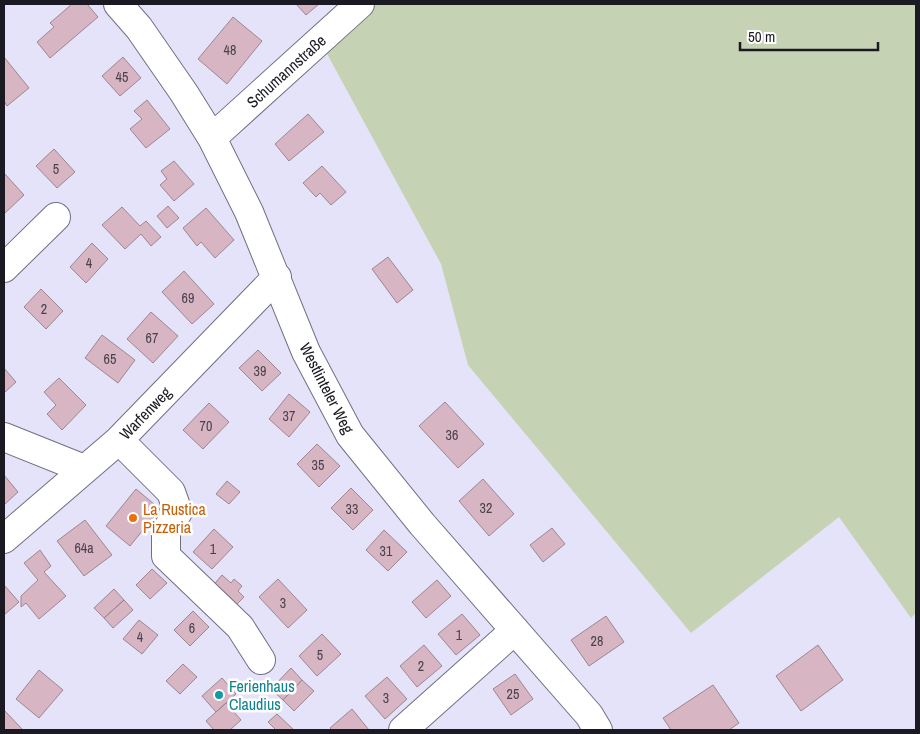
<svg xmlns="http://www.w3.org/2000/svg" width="920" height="734" font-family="'Archivo Narrow',sans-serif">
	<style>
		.green { fill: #c6d2b4 }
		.building { fill: #d8b5c3; stroke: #9d868f }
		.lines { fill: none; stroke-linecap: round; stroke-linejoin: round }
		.minor-casing { stroke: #716f83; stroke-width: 30 }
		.minor { stroke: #fff; stroke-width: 28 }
		.food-dot { fill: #e8710a; stroke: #fff; stroke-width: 2 }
		.culture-dot { fill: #0f9aa8; stroke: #fff; stroke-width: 2 }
		.labels { text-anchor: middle; stroke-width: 5; stroke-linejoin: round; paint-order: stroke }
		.number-label { font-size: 14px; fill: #4a414a }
		.street-label { font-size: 16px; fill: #1b1a22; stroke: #fff }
		.food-label { font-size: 16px; fill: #c56008; stroke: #fff; text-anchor: start }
		.culture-label { font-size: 16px; fill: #0d838f; stroke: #fff; text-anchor: start }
	</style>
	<rect width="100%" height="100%" fill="#e5e3f9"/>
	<!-- green -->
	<path class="green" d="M 377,4 L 916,4 L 916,613 L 911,618 L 839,517 L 691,633 L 468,365 L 441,264 L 325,50 Z"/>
	<!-- building -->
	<path class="building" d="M 72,4 L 87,4 L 98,17 L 50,58 L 37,42 L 54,27 L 50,23 Z
		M 296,4 L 319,4 L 306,15 Z
		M 233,17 L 262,41 L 227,84 L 198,59 Z
		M 4,57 L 29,88 L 7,106 L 4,101 Z
		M 123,57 L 141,78 L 120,96 L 102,76 Z
		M 147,100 L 170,129 L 146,148 L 130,129 L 142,119 L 134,111 Z
		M 308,114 L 324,132 L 289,161 L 275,144 Z
		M 54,149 L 75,172 L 57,188 L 36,166 Z
		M 174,161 L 194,184 L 174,201 L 160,185 L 167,179 L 161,171 Z
		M 322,166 L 346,192 L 331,205 L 320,193 L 316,197 L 303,183 Z
		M 5,174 L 24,195 L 4,214 L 4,176 Z
		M 168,206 L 179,218 L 167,228 L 157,216 Z
		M 122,207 L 140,226 L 146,221 L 161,237 L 151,246 L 141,234 L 125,249 L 102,225 Z
		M 206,208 L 234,240 L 215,258 L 201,242 L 197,246 L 183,228 Z
		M 92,243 L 108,259 L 86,283 L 70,267 Z
		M 388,257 L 413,290 L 397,303 L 372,269 Z
		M 184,271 L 214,304 L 192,324 L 162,292 Z
		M 41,289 L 63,311 L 46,329 L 24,307 Z
		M 151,312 L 178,336 L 153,363 L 127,339 Z
		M 102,335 L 135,360 L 118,383 L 85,358 Z
		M 258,350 L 281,373 L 262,391 L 239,368 Z
		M 4,368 L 16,382 L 4,393 Z
		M 59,378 L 86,405 L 62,430 L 47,414 L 56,405 L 44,392 Z
		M 289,394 L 310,412 L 289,437 L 269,419 Z
		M 445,402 L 484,444 L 458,468 L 419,426 Z
		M 209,403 L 229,422 L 203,449 L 183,430 Z
		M 317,444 L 340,466 L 319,487 L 297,464 Z
		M 4,475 L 18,492 L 4,505 Z
		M 483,479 L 514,514 L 489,536 L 459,501 Z
		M 227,481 L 240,492 L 229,504 L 216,494 Z
		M 351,488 L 373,510 L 353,530 L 331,508 Z
		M 136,489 L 160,509 L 130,546 L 106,526 Z
		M 85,520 L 112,555 L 84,576 L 57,541 Z
		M 552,528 L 565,544 L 543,562 L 530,545 Z
		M 214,529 L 233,547 L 212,569 L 193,552 Z
		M 384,530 L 407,552 L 388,571 L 366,550 Z
		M 40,550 L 51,566 L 44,572 L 66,596 L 39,619 L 26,603 L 21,607 L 21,596 L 38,580 L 24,563 Z
		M 152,569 L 167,583 L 150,599 L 136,585 Z
		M 222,575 L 231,583 L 234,579 L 242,586 L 238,591 L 244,597 L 233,608 L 211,588 Z
		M 278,579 L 307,610 L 288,628 L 259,597 Z
		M 437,580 L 451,596 L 426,618 L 412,602 Z
		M 4,585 L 19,602 L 4,615 Z
		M 114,589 L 124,600 L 104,618 L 94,608 Z
		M 124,600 L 133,610 L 113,628 L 104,618 Z
		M 193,611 L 209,627 L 190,646 L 174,630 Z
		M 462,614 L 480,635 L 456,655 L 438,634 Z
		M 606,616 L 624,642 L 589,666 L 571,640 Z
		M 139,620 L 158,635 L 142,654 L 123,639 Z
		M 322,634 L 341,654 L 317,676 L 299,656 Z
		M 424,645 L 442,666 L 417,687 L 400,666 Z
		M 818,645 L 843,680 L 801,711 L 776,676 Z
		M 183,664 L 197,677 L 180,694 L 166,681 Z
		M 291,668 L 302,680 L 283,700 L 271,689 Z
		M 39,670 L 63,690 L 39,718 L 16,699 Z
		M 515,674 L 533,699 L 511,715 L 493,689 Z
		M 387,677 L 407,699 L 385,719 L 365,696 Z
		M 222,678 L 236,694 L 216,712 L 202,696 Z
		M 302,680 L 314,691 L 294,711 L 283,700 Z
		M 713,685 L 739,723 L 729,730 L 671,730 L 663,718 Z
		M 226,703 L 241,720 L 230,730 L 214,730 L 206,721 Z
		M 352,709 L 369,730 L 332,730 L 330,728 Z
		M 4,710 L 23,730 L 4,730 Z
		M 277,714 L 294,730 L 276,730 L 268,722 Z"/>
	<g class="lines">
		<defs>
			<path id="minor" d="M 118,4 L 139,28 L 184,93 L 212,138 L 249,212 L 306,352 L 350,435 L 422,524 L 589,715 L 598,730
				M 212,138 L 360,4
				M 4,268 L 56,217
				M 4,437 L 84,469
				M 119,440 L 171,492 L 178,512 L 166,531 L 166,556 L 240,627 L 261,660
				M 4,539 L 119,440 L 277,277
				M 403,730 L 515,630"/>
		</defs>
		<!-- minor casing -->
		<use href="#minor" class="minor-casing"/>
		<!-- minor -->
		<use href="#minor" class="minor"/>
	</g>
	<!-- markers -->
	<circle class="food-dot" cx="133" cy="518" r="5"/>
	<circle class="culture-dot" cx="219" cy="695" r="5"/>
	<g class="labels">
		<!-- number labels -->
		<g class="number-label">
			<text x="230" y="55">48</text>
			<text x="122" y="82">45</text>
			<text x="56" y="174">5</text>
			<text x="89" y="268">4</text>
			<text x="188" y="303">69</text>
			<text x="44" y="314">2</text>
			<text x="152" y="343">67</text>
			<text x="110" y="364">65</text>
			<text x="260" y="376">39</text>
			<text x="289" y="421">37</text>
			<text x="206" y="431">70</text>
			<text x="452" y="440">36</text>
			<text x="318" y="470">35</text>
			<text x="486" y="513">32</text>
			<text x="352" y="514">33</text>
			<text x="84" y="553">64a</text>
			<text x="213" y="554">1</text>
			<text x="386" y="556">31</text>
			<text x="283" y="608">3</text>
			<text x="192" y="633">6</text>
			<text x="459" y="640">1</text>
			<text x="140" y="642">4</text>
			<text x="597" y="646">28</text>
			<text x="320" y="660">5</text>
			<text x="421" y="671">2</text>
			<text x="513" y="699">25</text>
			<text x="386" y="703">3</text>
		</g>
		<!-- street labels -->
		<g class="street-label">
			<text transform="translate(286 71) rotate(-42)" y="6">Schumannstraße</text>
			<text transform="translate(327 388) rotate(63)" y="6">Westlinteler Weg</text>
			<text transform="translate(145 413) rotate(-46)" y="6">Warfenweg</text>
		</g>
		<!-- food labels -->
		<g class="food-label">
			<text x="143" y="515">La Rustica<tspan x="143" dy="18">Pizzeria</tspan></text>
		</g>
		<!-- culture labels -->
		<g class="culture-label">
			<text x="229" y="692">Ferienhaus<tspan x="229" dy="18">Claudius</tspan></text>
		</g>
	</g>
	<!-- border -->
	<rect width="920" height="734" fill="none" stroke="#1b1a22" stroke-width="10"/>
	<!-- scale -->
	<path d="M740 42v8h138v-8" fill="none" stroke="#1b1a22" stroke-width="2.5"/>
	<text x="748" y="42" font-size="15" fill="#1b1a22" stroke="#ffffff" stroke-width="4" paint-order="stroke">50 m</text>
</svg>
